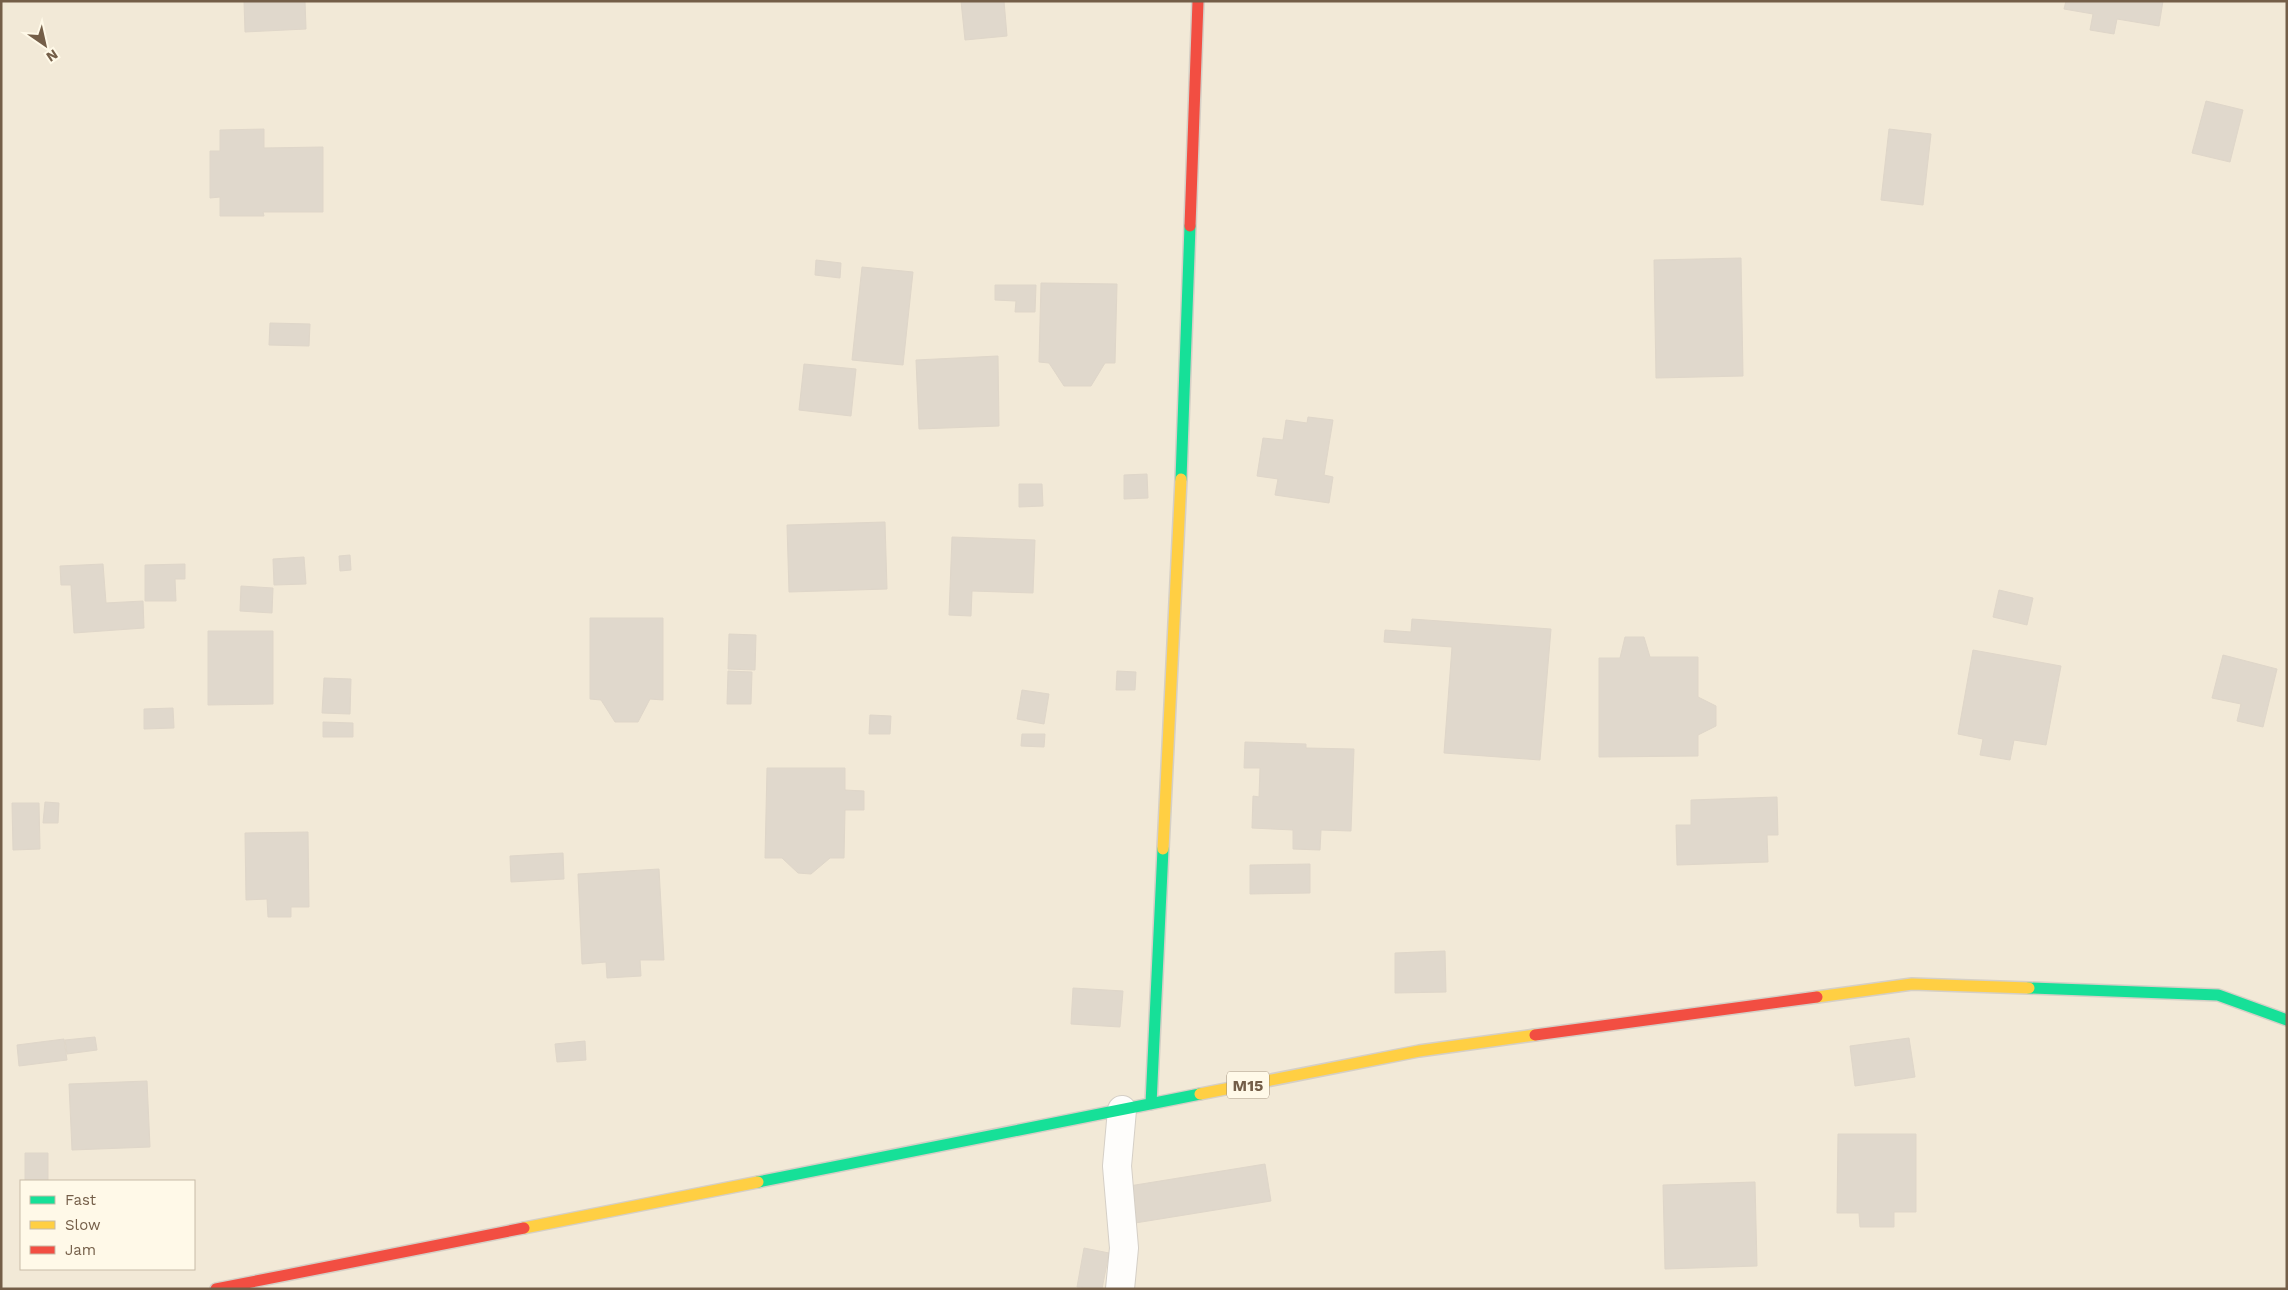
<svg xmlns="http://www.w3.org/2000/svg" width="2288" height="1290" font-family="'Work Sans',sans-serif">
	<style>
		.residential { fill: #f2e9d7; fill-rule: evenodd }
		.building { fill: #e0d8cc; stroke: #dfd6c9 }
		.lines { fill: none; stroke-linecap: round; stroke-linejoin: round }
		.street-casing { stroke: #d5cfc6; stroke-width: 30 }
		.fast-casing { stroke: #d5cfc6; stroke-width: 14 }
		.slow-casing { stroke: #d5cfc6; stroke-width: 14 }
		.jam-casing { stroke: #d5cfc6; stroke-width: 14 }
		.street { stroke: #fefdfb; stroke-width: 28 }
		.fast { stroke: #16e098; stroke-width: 11 }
		.slow { stroke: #ffcf43; stroke-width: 11 }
		.jam { stroke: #f24e42; stroke-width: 11 }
		.labels { text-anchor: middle; stroke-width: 4; stroke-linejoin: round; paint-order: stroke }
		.shield { fill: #fff9e8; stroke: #9e8c78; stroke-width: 1 }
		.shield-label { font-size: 16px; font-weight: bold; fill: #745e48 }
	</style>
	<rect width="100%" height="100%" fill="#f6f2e7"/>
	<!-- residential -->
	<path class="residential" d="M 1,1 L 2287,1 L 2287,1289 L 1,1289 ZM 21,1181 L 194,1181 L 194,1269 L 21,1269 Z"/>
	<!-- building -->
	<path class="building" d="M 244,1 L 305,1 L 306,29 L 245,32 Z
		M 961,1 L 1004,1 L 1007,36 L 965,40 Z
		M 2066,1 L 2163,1 L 2159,26 L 2117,19 L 2114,34 L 2090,30 L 2093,14 L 2064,9 Z
		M 2206,101 L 2243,110 L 2230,162 L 2192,153 Z
		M 264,129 L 264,148 L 323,147 L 323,212 L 263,212 L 264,216 L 220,216 L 220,197 L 210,198 L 210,151 L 220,151 L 220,130 Z
		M 1889,129 L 1931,134 L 1923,205 L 1881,200 Z
		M 1741,258 L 1743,376 L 1656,378 L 1654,260 Z
		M 816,260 L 841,263 L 840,278 L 815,275 Z
		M 862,267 L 913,272 L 903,365 L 852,360 Z
		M 1041,283 L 1117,284 L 1115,363 L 1105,363 L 1091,386 L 1064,386 L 1049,363 L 1039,362 Z
		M 995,285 L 1036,285 L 1035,312 L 1015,312 L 1016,301 L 995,300 Z
		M 270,323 L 310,324 L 309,346 L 269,345 Z
		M 998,356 L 999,426 L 919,429 L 916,360 Z
		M 804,364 L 856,369 L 851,416 L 799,410 Z
		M 1308,417 L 1333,420 L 1324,475 L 1333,477 L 1329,503 L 1275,495 L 1278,479 L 1257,476 L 1263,438 L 1283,440 L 1286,420 L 1307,423 Z
		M 1147,474 L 1148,498 L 1124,499 L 1124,475 Z
		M 1019,484 L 1042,484 L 1043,506 L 1019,507 Z
		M 885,522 L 887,589 L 789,592 L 787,525 Z
		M 952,537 L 1035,540 L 1033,593 L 972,591 L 971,616 L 949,615 Z
		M 350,555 L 351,570 L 340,571 L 339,556 Z
		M 304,557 L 306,584 L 274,585 L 273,559 Z
		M 103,564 L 106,603 L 143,601 L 144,628 L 74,633 L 71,585 L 61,585 L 60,566 Z
		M 185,564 L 185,579 L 175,579 L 176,601 L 145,601 L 145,565 Z
		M 241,586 L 273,588 L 272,613 L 240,611 Z
		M 1999,590 L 2033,598 L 2027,625 L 1993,617 Z
		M 590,618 L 663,618 L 663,700 L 650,699 L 638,722 L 615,722 L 601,700 L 590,699 Z
		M 1412,619 L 1551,629 L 1540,760 L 1444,753 L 1452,647 L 1384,642 L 1385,630 L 1411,632 Z
		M 208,631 L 273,631 L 273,704 L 208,705 Z
		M 729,634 L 756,635 L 755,670 L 728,669 Z
		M 1625,637 L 1644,637 L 1650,657 L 1698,657 L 1698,697 L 1716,706 L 1716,726 L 1698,735 L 1698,756 L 1599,757 L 1599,658 L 1620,658 Z
		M 1973,650 L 2061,666 L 2046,745 L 2014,740 L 2010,760 L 1980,755 L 1983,739 L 1958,734 Z
		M 2223,655 L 2277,669 L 2263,727 L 2237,721 L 2241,704 L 2212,698 Z
		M 728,671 L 752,672 L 751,704 L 727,704 Z
		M 1117,671 L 1136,672 L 1135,690 L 1116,690 Z
		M 324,678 L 351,679 L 350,714 L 322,713 Z
		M 1022,690 L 1049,694 L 1044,724 L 1017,719 Z
		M 173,708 L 174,728 L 144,729 L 144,709 Z
		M 870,715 L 891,716 L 890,734 L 869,734 Z
		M 323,722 L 353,723 L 353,737 L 323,737 Z
		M 1022,734 L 1045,734 L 1044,747 L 1021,746 Z
		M 1245,742 L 1306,744 L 1306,748 L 1354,749 L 1351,831 L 1321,830 L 1320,850 L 1293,849 L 1293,830 L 1252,828 L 1253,796 L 1259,797 L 1260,768 L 1244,768 Z
		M 767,768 L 845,768 L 845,790 L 864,791 L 864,810 L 845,810 L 844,858 L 830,858 L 811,874 L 798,873 L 782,858 L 765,858 Z
		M 1777,797 L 1778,835 L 1767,835 L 1768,862 L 1677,865 L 1676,825 L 1691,825 L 1691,800 Z
		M 45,802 L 59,803 L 58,823 L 43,823 Z
		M 12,803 L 39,803 L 40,849 L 13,850 Z
		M 308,832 L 309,907 L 291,907 L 291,917 L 268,917 L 267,899 L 246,900 L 245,833 Z
		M 563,853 L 564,879 L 511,882 L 510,856 Z
		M 1310,864 L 1310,893 L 1250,894 L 1250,865 Z
		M 659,869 L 664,960 L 640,960 L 641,976 L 607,978 L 606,962 L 582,964 L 578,874 Z
		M 1445,951 L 1446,992 L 1395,993 L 1395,953 Z
		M 1073,988 L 1123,991 L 1120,1027 L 1071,1024 Z
		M 95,1037 L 97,1050 L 67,1054 L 65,1040 Z
		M 1909,1038 L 1915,1077 L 1855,1086 L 1850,1046 Z
		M 64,1039 L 67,1060 L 19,1066 L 17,1045 Z
		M 585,1041 L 586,1060 L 557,1062 L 555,1044 Z
		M 147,1081 L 150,1147 L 72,1150 L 69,1084 Z
		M 1838,1134 L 1916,1134 L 1916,1212 L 1894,1212 L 1894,1227 L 1860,1227 L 1859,1213 L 1837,1213 Z
		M 25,1153 L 48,1153 L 48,1181 L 25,1181 Z
		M 1265,1164 L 1271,1201 L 1129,1224 L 1123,1187 Z
		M 1755,1182 L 1757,1266 L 1665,1269 L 1663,1185 Z
		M 1084,1248 L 1109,1253 L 1102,1289 L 1077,1287 Z"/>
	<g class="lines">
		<defs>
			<path id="street" d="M 1120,1289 L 1124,1248 L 1117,1166 L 1122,1110"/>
			<path id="fast" d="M 1181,479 L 1190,226
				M 2029,988 L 2218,995 L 2287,1020
				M 1151,1104 L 1163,849
				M 758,1182 L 1200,1094"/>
			<path id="slow" d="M 1163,849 L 1181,479
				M 1817,997 L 1912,984 L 2029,988
				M 1200,1094 L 1419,1051 L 1535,1035
				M 524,1228 L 758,1182"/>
			<path id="jam" d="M 1190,226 L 1198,1
				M 1535,1035 L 1817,997
				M 216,1289 L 524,1228"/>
		</defs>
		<!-- street casing -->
		<use href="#street" class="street-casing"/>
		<!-- fast casing -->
		<use href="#fast" class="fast-casing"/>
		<!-- slow casing -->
		<use href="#slow" class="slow-casing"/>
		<!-- jam casing -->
		<use href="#jam" class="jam-casing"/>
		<!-- street -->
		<use href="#street" class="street"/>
		<!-- fast -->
		<use href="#fast" class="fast"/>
		<!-- slow -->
		<use href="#slow" class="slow"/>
		<!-- jam -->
		<use href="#jam" class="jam"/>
	</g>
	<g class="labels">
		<!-- shield labels -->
		<rect class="shield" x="1227" y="1071.5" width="42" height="27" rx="4"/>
		<g class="shield-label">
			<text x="1248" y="1091">M15</text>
		</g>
	</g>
	<!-- border -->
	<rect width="2288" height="1290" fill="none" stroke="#745e48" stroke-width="5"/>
	<!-- legend -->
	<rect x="20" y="1180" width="175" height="90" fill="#fff9e8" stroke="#c7bba8"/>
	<rect x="30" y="1196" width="25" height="8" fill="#16e098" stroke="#c7bba8"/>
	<text x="65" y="1205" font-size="15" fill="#745e48">Fast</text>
	<rect x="30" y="1221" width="25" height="8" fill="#ffcf43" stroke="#c7bba8"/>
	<text x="65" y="1230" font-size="15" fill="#745e48">Slow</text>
	<rect x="30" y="1246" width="25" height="8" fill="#f24e42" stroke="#c7bba8"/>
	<text x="65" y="1255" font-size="15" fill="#745e48">Jam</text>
	<!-- north arrow -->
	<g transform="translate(45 45) rotate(146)" stroke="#fff9e8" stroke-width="4" paint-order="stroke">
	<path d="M0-4L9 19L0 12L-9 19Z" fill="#745e48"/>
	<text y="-8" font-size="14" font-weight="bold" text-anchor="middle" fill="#745e48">N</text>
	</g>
</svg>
